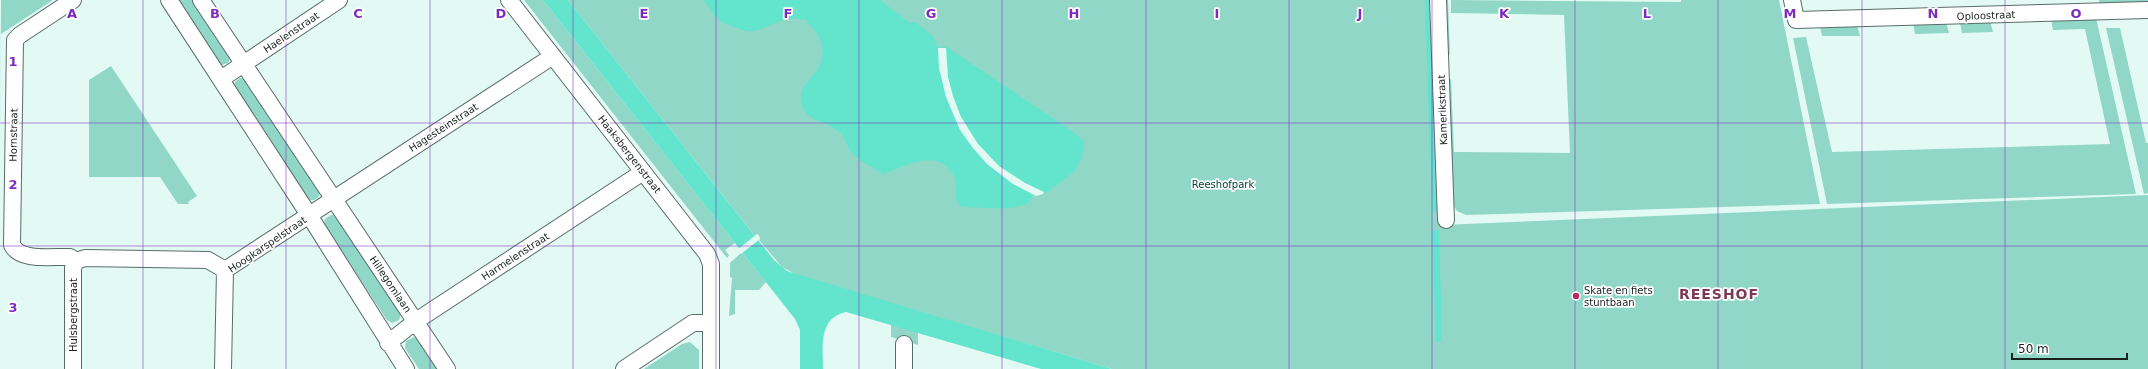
<svg xmlns="http://www.w3.org/2000/svg" width="2148" height="369" font-family="'DejaVu Sans',sans-serif">
	<style>
		.green { fill: #90d7c8 }
		.water { fill: #63e4cd }
		.pier { fill: #e3faf4 }
		.lines { fill: none; stroke-linecap: round; stroke-linejoin: round }
		.minor-casing { stroke: #596d68; stroke-width: 18 }
		.minor { stroke: #fff; stroke-width: 16 }
		.grid { fill: none; stroke: #7b2cbf; stroke-width: 1; stroke-opacity: 0.55 }
		.poi-dot { fill: #b52a66; stroke: #fff; stroke-width: 1.5 }
		.labels { text-anchor: middle; stroke-width: 3.5; stroke-linejoin: round; paint-order: stroke }
		.street-label { font-size: 10px; fill: #19211f; stroke: #fff }
		.park-label { font-size: 10px; fill: #034138; stroke: #fff }
		.poi-label { font-size: 10px; fill: #19211f; stroke: #fff; text-anchor: start }
		.district-label { font-size: 14px; font-weight: bold; letter-spacing: 1px; fill: #7e3952; stroke: #fff }
		.grid-label { font-size: 13px; text-anchor: middle; font-weight: bold; fill: #7b2cbf; stroke: #fff; stroke-width: 3.5; stroke-linejoin: round; paint-order: stroke }
	</style>
	<rect width="100%" height="100%" fill="#e3faf4"/>
	<!-- green -->
	<path class="green" d="M 1,0 L 53,0 L 1,34 L 0,179 Z
		M 176,0 L 194,0 L 231,57 L 228,63 L 222,65 L 218,64 Z
		M 524,0 L 543,0 L 735,243 L 725,250 L 729,255 L 727,258 Z
		M 568,0 L 1434,0 L 1442,225 L 2148,195 L 2148,369 L 1112,369 L 797,275 L 782,267 L 759,240 L 760,238 L 758,234 L 755,236 Z
		M 1445,0 L 1448,0 L 1450,55 L 1447,52 Z
		M 1451,0 L 1681,2 L 1681,0 L 1779,0 L 1820,204 L 1466,215 L 1457,211 L 1453,205 L 1448,81 L 1451,79 L 1454,152 L 1570,153 L 1564,15 L 1451,13 Z
		M 2099,0 L 2148,0 L 2148,5 L 2100,6 Z
		M 2096,18 L 2136,194 L 1827,204 L 1793,38 L 1806,37 L 1832,152 L 2110,144 L 2085,29 L 2053,30 L 2051,19 Z
		M 1990,21 L 1993,32 L 1962,33 L 1960,22 Z
		M 1946,22 L 1949,33 L 1915,34 L 1913,23 Z
		M 1857,25 L 1860,36 L 1822,36 L 1820,26 Z
		M 2106,28 L 2120,28 L 2146,143 L 2148,143 L 2148,193 L 2144,194 Z
		M 111,66 L 197,196 L 188,202 L 189,204 L 178,204 L 160,177 L 89,177 L 89,80 Z
		M 240,78 L 245,79 L 320,193 C 319,199 313,202 307,199 L 234,86 L 235,82 Z
		M 331,215 L 335,215 L 401,313 L 399,320 L 392,323 L 387,320 L 324,225 L 325,219 Z
		M 742,252 L 766,282 L 759,290 L 735,290 L 735,314 L 729,316 L 732,278 L 730,277 L 730,263 Z
		M 891,324 L 918,332 L 918,345 L 891,337 Z
		M 414,337 L 418,339 L 438,369 L 419,369 L 405,348 L 406,341 Z
		M 690,342 L 699,350 L 699,369 L 644,369 L 682,344 Z"/>
	<!-- water -->
	<path class="water" d="M 543,0 L 568,0 L 774,260 L 787,271 L 1112,369 L 1041,369 L 846,312 C 818,318 823,347 823,369 L 800,369 L 800,330 L 795,319 Z
		M 704,0 L 880,0 L 910,23 L 915,22 L 933,36 L 938,48 L 945,46 L 1072,131 L 1084,141 L 1082,158 L 1073,173 L 1046,193 L 1033,195 C 1032,198 1030,201 1028,203 C 1015,211 975,208 960,206 L 955,197 C 957,187 957,178 950,170 C 933,149 903,167 883,174 C 874,168 859,161 852,153 C 845,145 847,136 835,129 C 823,120 807,122 802,105 C 797,89 808,82 817,71 C 828,54 822,33 807,23 L 807,20 L 788,18 L 755,31 L 746,31 L 723,23 L 714,15 Z
		M 1425,0 L 1430,0 L 1438,210 L 1435,213 L 1432,210 Z
		M 1434,230 L 1437,230 L 1439,232 L 1442,339 L 1439,343 L 1436,340 L 1432,233 Z"/>
	<!-- pier -->
	<path class="pier" d="M 938,48 L 946,48 L 948,77 L 953,96 L 961,117 L 978,144 L 999,166 L 1025,183 L 1044,192 L 1043,194 L 1036,196 L 1013,184 L 987,164 L 973,148 L 960,130 L 946,97 L 939,68 Z
		M 757,234 L 760,239 L 741,254 L 738,249 Z"/>
	<g class="lines">
		<defs>
			<path id="minor" d="M 73,0 L 20,35 L 15,40 L 12,245 C 20,262 53,256 70,257 L 76,261 L 85,258 L 208,260 L 225,270
				M 169,0 L 309,215 L 406,369
				M 201,0 L 447,369
				M 509,0 L 707,254 L 711,264 L 711,323
				M 1438,0 L 1446,220
				M 1792,0 L 1796,20 L 2148,10
				M 221,79 L 339,0
				M 388,343 L 416,321 L 643,172
				M 73,369 L 73,268 L 76,261
				M 223,369 L 225,270 L 553,56
				M 624,369 L 693,323 L 711,323 L 711,369
				M 904,369 L 904,344"/>
		</defs>
		<!-- minor casing -->
		<use href="#minor" class="minor-casing"/>
		<!-- minor -->
		<use href="#minor" class="minor"/>
	</g>
	<!-- grid -->
	<path class="grid" d="M 143,0 L 143,369M 286,0 L 286,369M 430,0 L 430,369M 573,0 L 573,369M 716,0 L 716,369M 859,0 L 859,369M 1002,0 L 1002,369M 1146,0 L 1146,369M 1289,0 L 1289,369M 1432,0 L 1432,369M 1575,0 L 1575,369M 1718,0 L 1718,369M 1862,0 L 1862,369M 2005,0 L 2005,369M 0,123 L 2148,123M 0,246 L 2148,246"/>
	<!-- markers -->
	<circle class="poi-dot" cx="1576" cy="296" r="4"/>
	<g class="labels">
		<!-- street labels -->
		<g class="street-label">
			<text transform="translate(1986 15) rotate(-2)" y="4">Oploostraat</text>
			<text transform="translate(291 32) rotate(-34)" y="4">Haelenstraat</text>
			<text transform="translate(1442 110) rotate(-92)" y="4">Kamerikstraat</text>
			<text transform="translate(443 127) rotate(-33)" y="4">Hagesteinstraat</text>
			<text transform="translate(13 135) rotate(-89)" y="4">Hornstraat</text>
			<text transform="translate(630 154) rotate(52)" y="4">Haaksbergenstraat</text>
			<text transform="translate(267 244) rotate(-34)" y="4">Hoogkarspelstraat</text>
			<text transform="translate(515 256) rotate(-33)" y="4">Harmelenstraat</text>
			<text transform="translate(391 284) rotate(56)" y="4">Hillegomlaan</text>
			<text transform="translate(73 315) rotate(-90)" y="4">Hulsbergstraat</text>
		</g>
		<!-- park labels -->
		<g class="park-label">
			<text x="1223" y="188">Reeshofpark</text>
		</g>
		<!-- poi labels -->
		<g class="poi-label">
			<text x="1584" y="294">Skate en fiets<tspan x="1584" dy="12">stuntbaan</tspan></text>
		</g>
		<!-- district labels -->
		<g class="district-label">
			<text x="1719" y="299">REESHOF</text>
		</g>
	</g>
	<g class="grid-label">
		<text x="72" y="18">A</text>
		<text x="215" y="18">B</text>
		<text x="358" y="18">C</text>
		<text x="501" y="18">D</text>
		<text x="644" y="18">E</text>
		<text x="788" y="18">F</text>
		<text x="931" y="18">G</text>
		<text x="1074" y="18">H</text>
		<text x="1217" y="18">I</text>
		<text x="1360" y="18">J</text>
		<text x="1504" y="18">K</text>
		<text x="1647" y="18">L</text>
		<text x="1790" y="18">M</text>
		<text x="1933" y="18">N</text>
		<text x="2076" y="18">O</text>
		<text x="13" y="66">1</text>
		<text x="13" y="189">2</text>
		<text x="13" y="312">3</text>
	</g>
	<!-- scale -->
	<path d="M2012 353v6h115v-6" fill="none" stroke="#19211f" stroke-width="2"/>
	<text x="2018" y="353" font-size="12" fill="#19211f" stroke="#ffffff" stroke-width="3" paint-order="stroke">50 m</text>
</svg>
